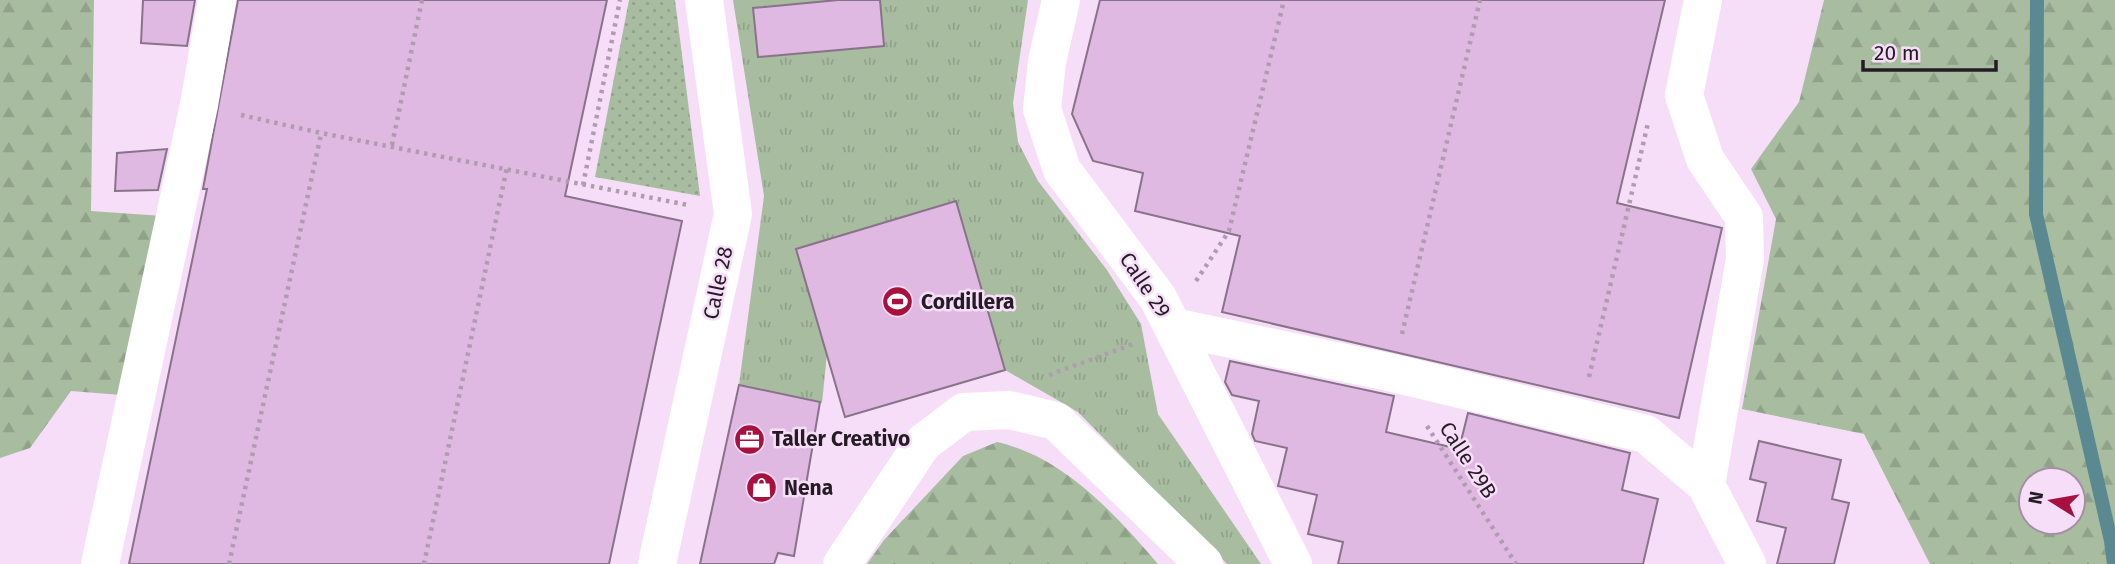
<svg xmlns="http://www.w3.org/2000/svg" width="2115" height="564" font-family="'Fira Sans',sans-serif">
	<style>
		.grass { fill: url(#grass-dots) }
		.forest { fill: url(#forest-firs); fill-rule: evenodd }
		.park { fill: url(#park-tufts) }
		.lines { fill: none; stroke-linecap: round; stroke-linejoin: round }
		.stream { stroke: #5b8992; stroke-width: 14 }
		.building { fill: #dfb9e2; stroke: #88738a; stroke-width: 2 }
		.path { stroke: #b09cb1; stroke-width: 4.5; stroke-dasharray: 3.5 5; stroke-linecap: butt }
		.minor { stroke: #fff; stroke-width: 38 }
		.labels { text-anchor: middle; stroke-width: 5; stroke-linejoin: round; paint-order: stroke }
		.street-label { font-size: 21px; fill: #241b25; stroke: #f7def8 }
		.poi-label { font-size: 21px; font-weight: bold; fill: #241b25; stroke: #f7def8; text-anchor: start }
	</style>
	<defs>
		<pattern id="grass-dots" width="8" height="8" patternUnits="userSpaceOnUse" patternTransform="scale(1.75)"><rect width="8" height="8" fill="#a8bda0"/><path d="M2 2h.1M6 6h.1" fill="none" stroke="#90a28a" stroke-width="1.8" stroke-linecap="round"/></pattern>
		<pattern id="forest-firs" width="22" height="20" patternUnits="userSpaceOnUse" patternTransform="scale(1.75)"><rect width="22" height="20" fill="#a8bda0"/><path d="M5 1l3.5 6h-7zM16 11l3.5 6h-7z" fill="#90a28a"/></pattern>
		<pattern id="park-tufts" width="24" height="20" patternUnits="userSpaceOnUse" patternTransform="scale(1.75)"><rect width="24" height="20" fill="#a8bda0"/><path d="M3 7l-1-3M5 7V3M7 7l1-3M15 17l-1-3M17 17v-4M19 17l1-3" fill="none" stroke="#90a28a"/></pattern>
	</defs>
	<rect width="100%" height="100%" fill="#f7def8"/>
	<!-- grass -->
	<path class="grass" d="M 629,0 L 675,0 L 700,196 L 595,177 Z"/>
	<!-- forest -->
	<path class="forest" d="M 0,0 L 94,0 L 91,211 L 163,216 L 121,395 L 71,391 L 30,448 L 0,458 Z
		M 1824,0 L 2115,0 L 2115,564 L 1930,564 L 1864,434 L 1742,409 L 1776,219 L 1751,169 L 1799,102 ZM 2031,480 L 2073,480 L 2073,522 L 2031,522 Z
		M 997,442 C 1064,457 1115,514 1158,564 L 867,564 L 884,540 L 963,456 Z"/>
	<!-- park -->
	<path class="park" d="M 733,0 L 1028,0 L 1013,103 L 1018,142 L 1038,181 L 1107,270 L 1141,324 L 1158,414 L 1261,564 L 1227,564 L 1078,412 L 1005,370 L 956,201 L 796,249 L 827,354 L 822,403 L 739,385 L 764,196 Z"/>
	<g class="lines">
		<!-- stream -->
		<path class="stream" d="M 2037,0 L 2036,214 L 2111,541 L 2114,564"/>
	</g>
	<!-- building -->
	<path class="building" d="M 143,0 L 195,0 L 187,46 L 141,43 Z
		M 238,0 L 607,0 L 565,196 L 682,221 L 609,564 L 129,564 L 207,189 L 203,189 Z
		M 838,0 L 880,0 L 884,46 L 758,57 L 753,8 Z
		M 1100,0 L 1665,0 L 1617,203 L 1722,228 L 1679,418 L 1222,312 L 1240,236 L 1135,211 L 1143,173 L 1093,161 L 1072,114 Z
		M 167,149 L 158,190 L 115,191 L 117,153 Z
		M 956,201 L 1005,370 L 845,417 L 796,249 Z
		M 1230,361 L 1394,396 L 1386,432 L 1459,449 L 1468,413 L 1630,453 L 1622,490 L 1658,499 L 1643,564 L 1338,564 L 1343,542 L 1308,534 L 1317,495 L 1278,486 L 1287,448 L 1255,441 L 1252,434 L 1259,401 L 1232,395 L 1225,382 Z
		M 739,385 L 820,402 L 794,556 L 778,553 L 774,564 L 700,564 Z
		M 1759,441 L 1841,460 L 1832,499 L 1849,503 L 1834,564 L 1777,564 L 1786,528 L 1757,521 L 1766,483 L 1750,479 Z"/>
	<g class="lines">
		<!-- path -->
		<path class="path" d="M 241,115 L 321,133 L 688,205
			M 392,145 L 422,0
			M 583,185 L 620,0
			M 1196,281 L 1229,231 L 1284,0
			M 1402,334 L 1480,0
			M 1049,375 L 1136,343
			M 1589,377 L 1648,123
			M 1427,426 L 1516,564
			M 229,564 L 321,134
			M 424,564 L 507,167"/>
		<!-- minor -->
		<path class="minor" d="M 1061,0 L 1047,62 L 1042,109 L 1062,170 L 1158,298 L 1293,564
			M 1703,0 L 1684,95 L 1705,159 L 1744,217 L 1745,259 L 1706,485
			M 1174,327 L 1393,373 L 1646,434 L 1706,485 L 1747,564
			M 100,564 L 199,105 L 217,0
			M 657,564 L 733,214 L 704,0
			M 842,564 L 923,443 L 964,412 L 1009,410 L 1056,421 L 1204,564"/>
	</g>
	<!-- icons -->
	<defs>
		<symbol id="stadium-disc" viewBox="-11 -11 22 22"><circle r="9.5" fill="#a8113d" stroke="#f7def8"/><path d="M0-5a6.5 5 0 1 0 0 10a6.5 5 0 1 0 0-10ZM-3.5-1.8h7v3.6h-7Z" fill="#fff"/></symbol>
		<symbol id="office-disc" viewBox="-11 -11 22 22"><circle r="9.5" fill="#a8113d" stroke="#f7def8"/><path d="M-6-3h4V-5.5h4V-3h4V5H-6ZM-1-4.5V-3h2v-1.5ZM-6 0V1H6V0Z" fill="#fff"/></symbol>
		<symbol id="shop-disc" viewBox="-11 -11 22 22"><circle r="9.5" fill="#a8113d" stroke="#f7def8"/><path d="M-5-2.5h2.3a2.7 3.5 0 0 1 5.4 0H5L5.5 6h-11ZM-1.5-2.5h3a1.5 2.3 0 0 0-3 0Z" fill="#fff"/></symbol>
	</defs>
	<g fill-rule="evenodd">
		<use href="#stadium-disc" x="880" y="284" width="35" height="35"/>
		<use href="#office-disc" x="732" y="422" width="35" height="35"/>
		<use href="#shop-disc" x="744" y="470" width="35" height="35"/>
	</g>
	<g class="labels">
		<!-- street labels -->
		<g class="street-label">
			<text transform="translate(718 283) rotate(-78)" y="7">Calle 28</text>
			<text transform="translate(1145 285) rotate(56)" y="7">Calle 29</text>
			<text transform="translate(1468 460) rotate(57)" y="7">Calle 29B</text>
		</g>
		<!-- poi labels -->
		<g class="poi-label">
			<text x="921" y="309">Cordillera</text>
			<text x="772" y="446">Taller Creativo</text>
			<text x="784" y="495">Nena</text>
		</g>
	</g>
	<!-- north arrow -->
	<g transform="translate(2052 501) rotate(281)"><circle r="33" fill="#f7def8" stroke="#a390a4" stroke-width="2"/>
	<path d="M0-5L12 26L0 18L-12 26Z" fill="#a8113d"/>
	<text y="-10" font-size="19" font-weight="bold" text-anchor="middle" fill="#241b25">N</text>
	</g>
	<!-- scale -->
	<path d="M1863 60v10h133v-10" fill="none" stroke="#241b25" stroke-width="3.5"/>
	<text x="1874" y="60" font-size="21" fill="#241b25" stroke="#f7def8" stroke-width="5" paint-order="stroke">20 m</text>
</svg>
